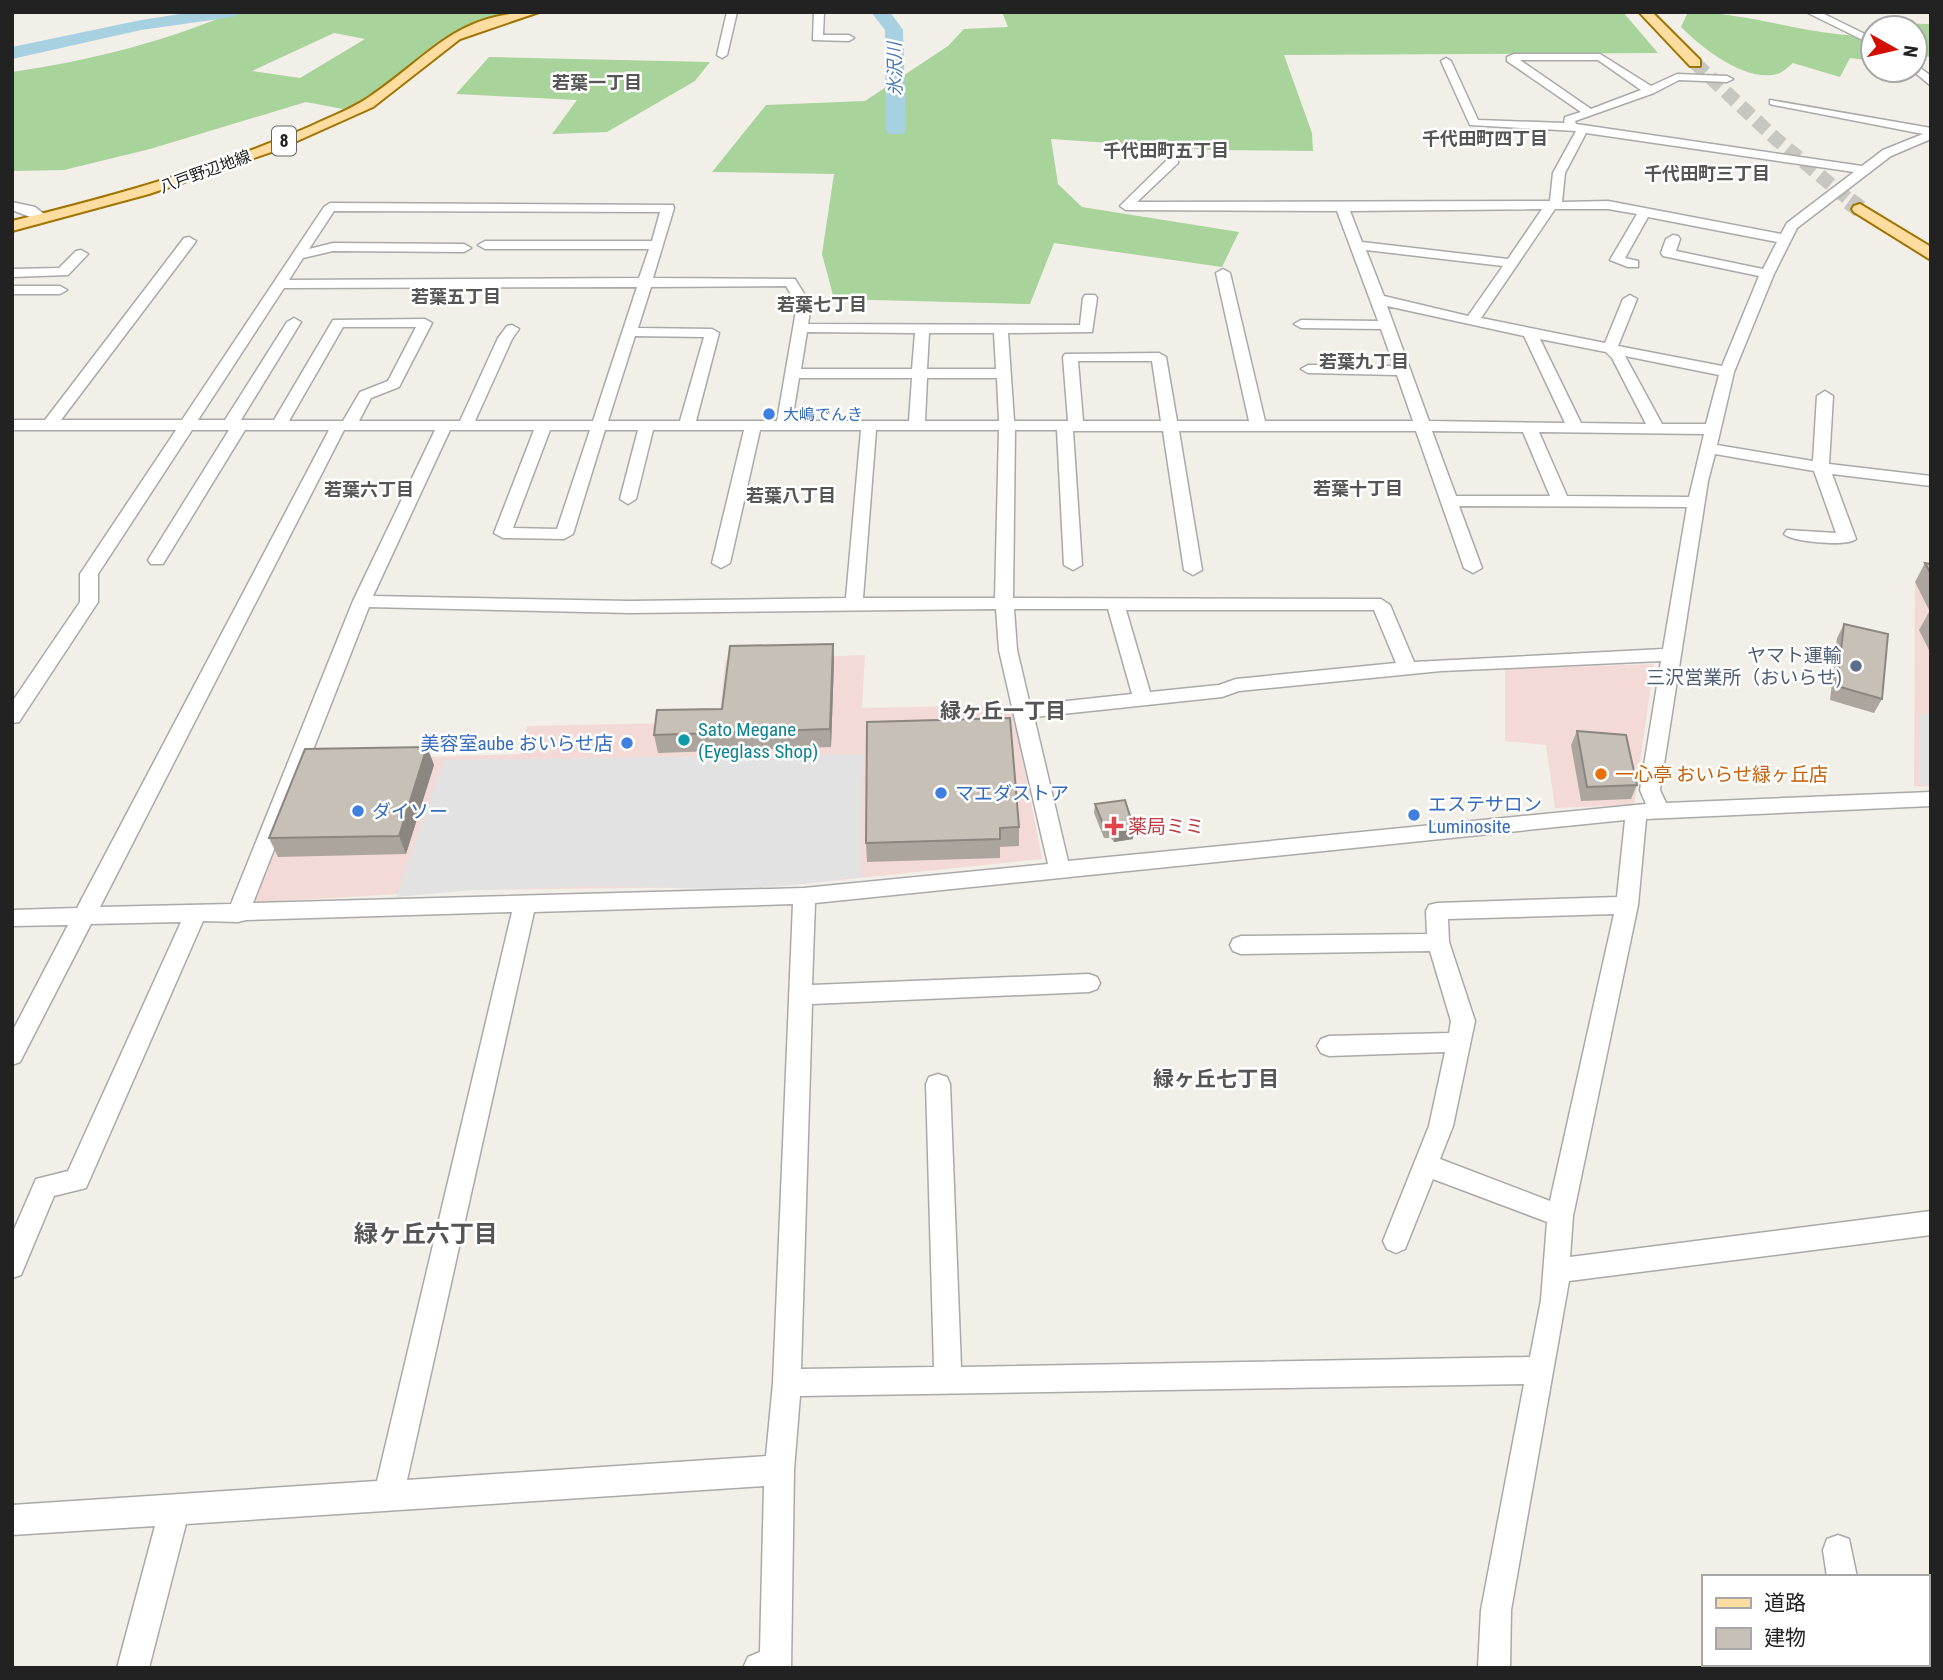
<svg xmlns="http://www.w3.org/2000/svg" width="1943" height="1680" font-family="'Roboto Condensed','Noto Sans JP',sans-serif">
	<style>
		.commercial { fill: #f3dad7 }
		.forest { fill: #a8d39b; fill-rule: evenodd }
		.parking { fill: #e2e2e2 }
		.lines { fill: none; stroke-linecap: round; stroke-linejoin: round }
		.river { fill: #a7d0e1; fill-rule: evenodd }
		.major-tunnel-far1 { stroke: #c8c6c0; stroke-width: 14; stroke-dasharray: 14 7; stroke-linecap: butt }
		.major-tunnel { stroke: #c8c6c0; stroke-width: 18; stroke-dasharray: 18 9; stroke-linecap: butt }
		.minor-casing { stroke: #a9a9a9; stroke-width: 3 }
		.major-casing { stroke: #9f7500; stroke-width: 4 }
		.minor { fill: #fff; fill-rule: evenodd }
		.major { fill: #ffdca0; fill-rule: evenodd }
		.wall { fill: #aba59d }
		.shaded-wall { fill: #8b8680 }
		.building { fill: #c7c0b7; stroke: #8b8680; stroke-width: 2 }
		.shop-dot { fill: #3f7fe0; stroke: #fff; stroke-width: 2.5 }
		.service-dot { fill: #5c6f8a; stroke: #fff; stroke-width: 2.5 }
		.culture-dot { fill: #0f9aa8; stroke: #fff; stroke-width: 2.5 }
		.food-dot { fill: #e8710a; stroke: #fff; stroke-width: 2.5 }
		.health-dot { fill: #e0444e; stroke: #fff; stroke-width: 2.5 }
		.labels { text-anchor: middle; stroke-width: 5; stroke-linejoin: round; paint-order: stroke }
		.far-street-label { font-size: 16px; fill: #222; stroke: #fff }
		.far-shop-label { font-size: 16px; fill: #366cbe; stroke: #fff; text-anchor: start }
		.far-water-label { font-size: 18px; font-style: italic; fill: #4778b8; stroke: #fff }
		.far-neighbourhood-label { font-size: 18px; font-weight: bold; fill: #555; stroke: #fff }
		.shield { fill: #fff; stroke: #646464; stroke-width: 2 }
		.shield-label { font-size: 18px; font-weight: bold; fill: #222 }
		.service-label { font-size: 19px; fill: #4e5e75; stroke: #fff; text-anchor: end }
		.culture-label { font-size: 19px; fill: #0d838f; stroke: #fff; text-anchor: start }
		.shop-label { font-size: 19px; fill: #366cbe; stroke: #fff; text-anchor: start }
		.food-label { font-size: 19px; fill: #c56008; stroke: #fff; text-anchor: start }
		.health-label { font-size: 19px; fill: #be3a42; stroke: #fff; text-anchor: start }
		.neighbourhood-label { font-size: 21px; font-weight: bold; fill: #555; stroke: #fff }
		.near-neighbourhood-label { font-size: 24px; font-weight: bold; fill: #555; stroke: #fff }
	</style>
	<rect width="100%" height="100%" fill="#f2efe8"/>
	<!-- commercial -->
	<path class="commercial" d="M 1915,582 L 1931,583 L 1931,786 L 1914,787 Z
		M 865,655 L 862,708 L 1012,705 L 1042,859 L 782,886 L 474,890 L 256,902 L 254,894 L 303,761 L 521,754 L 527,726 L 719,722 L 725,660 Z
		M 1654,664 L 1634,805 L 1555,808 L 1546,745 L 1505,741 L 1505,669 Z"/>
	<!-- forest -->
	<path class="forest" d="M 234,12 L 521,12 L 445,38 L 368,100 L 343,109 L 306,102 L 150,149 L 64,170 L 12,171 L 12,72 C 88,61 164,42 234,12 ZM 334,33 L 365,39 L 300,78 L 252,71 Z
		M 1002,12 L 1623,12 L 1658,53 L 1284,55 L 1312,133 L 1313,151 L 1212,150 L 1051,139 L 1058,184 L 1082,207 L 1239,232 L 1222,267 L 1054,243 L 1030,304 L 834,299 L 822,254 L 834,174 L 712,172 L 766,105 L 865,101 L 948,46 L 964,29 L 1008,27 Z
		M 1688,12 C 1750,12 1810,37 1873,36 L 1873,52 L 1865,52 L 1866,60 L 1850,58 L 1840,77 L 1793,63 C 1789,66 1784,71 1780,73 C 1748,85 1702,48 1681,27 Z
		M 1884,23 L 1931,24 L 1931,57 L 1915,55 L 1915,28 L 1888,28 Z
		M 489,57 L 710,62 L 695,81 L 607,132 L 552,134 L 577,100 L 456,94 Z"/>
	<!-- parking -->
	<path class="parking" d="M 1920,713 L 1931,715 L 1931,785 L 1919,785 Z
		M 863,754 L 861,877 L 782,886 L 716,889 L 605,886 L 474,890 L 396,897 L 444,760 Z"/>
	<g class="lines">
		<!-- river -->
		<path class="river" d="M 193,12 L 242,12 L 233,17 L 141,30 L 12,59 L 12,47 L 141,20 Z
			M 871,12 L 890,12 L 903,30 L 906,130 L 903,134 L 889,134 L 886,130 L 885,30 Z"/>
		<!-- major-tunnel-far1 -->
		<path class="major-tunnel-far1" d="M 1695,63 L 1776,139 L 1852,202"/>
		<!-- major-tunnel -->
		<path class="major-tunnel" d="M 1849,201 L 1860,209"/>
		<defs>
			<path id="minor" d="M 727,12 L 737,12 L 727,55 L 722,58 L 717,55 Z
				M 814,12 L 824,12 L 823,35 L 849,35 L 854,38 L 849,41 L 813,40 Z
				M 1806,12 L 1820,12 L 1873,38 L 1873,45 Z
				M 1514,54 L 1600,54 L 1651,86 L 1677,74 L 1727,76 L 1733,79 L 1727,82 L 1679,80 L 1654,93 L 1575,121 L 1576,124 L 1862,166 L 1883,150 L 1923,134 L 1774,105 L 1770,104 L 1770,100 L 1931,128 L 1931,139 L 1891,156 L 1797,228 L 1774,274 L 1734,372 L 1717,445 L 1813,461 L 1817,396 L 1825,391 L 1833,396 L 1829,464 L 1931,476 L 1931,486 L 1832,474 L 1856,539 C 1848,547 1792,542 1784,534 L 1787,530 L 1836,533 L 1814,471 L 1715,454 L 1708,481 L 1660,790 L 1666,803 L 1931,792 L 1931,806 L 1646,819 L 1638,905 L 1573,1216 L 1570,1257 L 1931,1211 L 1931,1235 L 1569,1281 L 1511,1610 L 1510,1668 L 1478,1668 L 1481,1610 L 1524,1384 L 800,1396 L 794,1470 L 791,1668 L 743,1668 L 748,1657 L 760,1652 L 764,1486 L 186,1524 L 149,1668 L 117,1668 L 155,1526 L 12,1535 L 12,1505 L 377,1481 L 512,912 L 246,920 L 238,922 L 203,921 L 86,1188 L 54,1196 L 21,1275 L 12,1278 L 12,1234 L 36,1179 L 68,1171 L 181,922 L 91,924 L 20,1062 L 12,1065 L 12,1032 L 68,925 L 12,926 L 12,910 L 77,908 L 329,430 L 245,430 L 163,564 L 151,564 L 148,560 L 229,430 L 192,430 L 98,574 L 98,602 L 19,722 L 12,723 L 12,702 L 80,602 L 80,574 L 176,430 L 12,430 L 12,420 L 45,420 L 184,238 L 189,237 L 196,241 L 194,244 L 61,420 L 182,420 L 324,207 L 330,203 L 673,205 L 674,208 L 653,278 L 795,279 L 811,305 L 808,324 L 1080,325 L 1083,298 L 1085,295 L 1095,295 L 1097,298 L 1092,332 L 1008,333 L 1014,421 L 1068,421 L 1063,357 L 1065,354 L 1159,353 L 1166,357 L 1177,421 L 1249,421 L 1216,273 L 1223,269 L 1230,273 L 1265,421 L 1413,421 L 1397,375 L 1308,373 L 1301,369 L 1308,365 L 1394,366 L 1381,329 L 1301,328 L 1294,324 L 1301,320 L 1378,321 L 1337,211 L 1126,210 L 1120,206 L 1170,157 L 1178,157 L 1178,163 L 1137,202 L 1550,201 L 1553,173 L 1576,131 L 1470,125 L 1441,61 L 1446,58 L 1451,61 L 1478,120 L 1564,123 L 1565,117 L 1581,112 L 1507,61 L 1507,57 ZM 1520,60 L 1598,60 L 1641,90 L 1591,109 ZM 1586,133 L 1854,172 L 1787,223 L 1781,234 L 1608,201 L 1562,202 L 1565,173 ZM 1542,209 L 1508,259 L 1362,242 L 1350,211 ZM 1555,209 L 1608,209 L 1637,214 L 1610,260 L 1628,267 L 1638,267 L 1638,261 L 1625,258 L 1648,217 L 1777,242 L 1763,269 L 1676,251 L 1680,239 L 1678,236 L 1673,235 L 1666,239 L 1661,253 L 1663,256 L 1759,276 L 1722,366 L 1618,346 L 1637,299 L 1630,295 L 1623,299 L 1605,343 L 1481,318 ZM 334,211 L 660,212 L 652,241 L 485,241 L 478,245 L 485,249 L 649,249 L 639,278 L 289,280 L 303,258 L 333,251 L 464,252 L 471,248 L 464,244 L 333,243 L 309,249 ZM 1366,250 L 1503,266 L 1468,316 L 1384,296 ZM 786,286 L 797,305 L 777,421 L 696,421 L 719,333 L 712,329 L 638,328 L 651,287 ZM 637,287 L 593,421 L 475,421 L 512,339 L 519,329 L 512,325 L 507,326 L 498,338 L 460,421 L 359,421 L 371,398 L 399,387 L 432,323 L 425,319 L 333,320 L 274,420 L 241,420 L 301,322 L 294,318 L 287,322 L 225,420 L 198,420 L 284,288 ZM 1387,306 L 1524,336 L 1565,423 L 1429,421 ZM 343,327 L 416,327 L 388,381 L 360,392 L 343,421 L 289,421 ZM 807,332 L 915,333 L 912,369 L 801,369 ZM 929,333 L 994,333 L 996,369 L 927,369 ZM 635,336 L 704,337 L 680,421 L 608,421 ZM 1540,339 L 1606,352 L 1612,358 L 1646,424 L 1581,423 ZM 1625,356 L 1719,375 L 1706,424 L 1662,424 ZM 1078,361 L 1152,361 L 1161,421 L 1083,421 ZM 799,378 L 912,378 L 909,421 L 792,421 ZM 927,378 L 997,378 L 999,421 L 925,421 ZM 344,430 L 435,430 L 353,601 L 231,904 L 100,907 ZM 450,430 L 534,430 L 494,533 L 503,538 L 564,539 L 573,534 L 605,430 L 638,430 L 620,499 L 628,504 L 636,499 L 653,430 L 744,430 L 712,563 L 721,568 L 730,563 L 760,430 L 861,430 L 846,598 L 630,601 L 373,596 ZM 550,430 L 590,430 L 557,529 L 513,528 ZM 876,430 L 999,430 L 995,598 L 863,598 ZM 1015,430 L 1057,430 L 1064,565 L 1073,570 L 1082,565 L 1073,431 L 1163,431 L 1184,570 L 1193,575 L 1202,570 L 1179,431 L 1416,431 L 1464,568 L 1473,573 L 1482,568 L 1459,506 L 1687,507 L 1663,649 L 1414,662 L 1390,605 L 1381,599 L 1013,598 ZM 1432,431 L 1523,432 L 1550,496 L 1456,496 ZM 1539,432 L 1704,434 L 1689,497 L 1567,496 ZM 369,607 L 630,613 L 996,609 L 999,650 L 1048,864 L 804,888 L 253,903 ZM 1014,609 L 1108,609 L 1132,694 L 1030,705 L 1017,650 ZM 1126,610 L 1374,610 L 1396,663 L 1236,679 L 1219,685 L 1150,692 ZM 1661,661 L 1640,790 L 1646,804 L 1068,861 L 1034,717 L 1222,697 L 1239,691 L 1441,671 ZM 1625,820 L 1617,897 L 1437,903 L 1429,905 L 1426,911 L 1427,934 L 1241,936 L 1233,939 L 1230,945 L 1233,951 L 1241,954 L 1430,951 L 1451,1021 L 1449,1033 L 1329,1036 L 1321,1039 L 1317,1046 L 1321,1053 L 1329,1056 L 1445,1052 L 1429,1126 L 1383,1241 L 1387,1249 L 1396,1253 L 1405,1249 L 1433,1179 L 1547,1222 L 1541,1300 L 1530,1357 L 961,1367 L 950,1084 L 947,1077 L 938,1074 L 929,1077 L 926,1084 L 934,1367 L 801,1369 L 812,1004 L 1089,992 L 1097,989 L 1100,983 L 1097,977 L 1089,974 L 812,985 L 815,903 ZM 793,904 L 773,1383 L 766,1456 L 407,1480 L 534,912 ZM 1614,914 L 1550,1201 L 1440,1159 L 1453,1126 L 1475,1021 L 1449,942 L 1448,919 Z
				M 1915,64 L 1931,76 L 1931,86 L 1912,70 L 1915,70 Z
				M 12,202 L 35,207 L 49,218 L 43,222 L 12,210 Z
				M 81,250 L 88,254 L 68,275 L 12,277 L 12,269 L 59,268 L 76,251 Z
				M 12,286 L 60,286 L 67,290 L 60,294 L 12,294 Z
				M 1838,1535 L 1849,1539 L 1857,1577 L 1827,1577 L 1823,1550 L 1827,1539 Z
				M 1838,1664 L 1870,1664 L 1871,1668 L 1839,1668 Z"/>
			<path id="major" d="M 539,12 L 460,39 L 373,107 L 277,150 L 149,194 L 12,231 L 12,221 C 113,196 215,168 311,126 C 332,116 354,108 372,95 C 433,53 457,12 539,12 Z
				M 1639,12 L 1652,12 L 1700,60 L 1700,66 L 1690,66 Z
				M 1860,204 L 1931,247 L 1931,260 L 1854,212 L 1852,209 L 1854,206 Z"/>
		</defs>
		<!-- minor casing -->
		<use href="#minor" class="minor-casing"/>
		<!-- major casing -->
		<use href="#major" class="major-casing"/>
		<!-- minor -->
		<use href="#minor" class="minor"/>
		<!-- major -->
		<use href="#major" class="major"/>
	</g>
	<!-- wall -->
	<path class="wall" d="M 1925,563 L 1931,564 L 1931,654 L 1919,630 L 1929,612 L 1930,612 L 1915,582 Z
		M 1844,624 L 1882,699 L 1874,713 L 1830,700 L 1837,638 Z
		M 833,644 L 834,662 L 831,747 L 658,753 L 654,735 L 722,709 Z
		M 867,722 L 1019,827 L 1019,846 L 1000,847 L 1000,858 L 867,862 L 866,843 Z
		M 1577,731 L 1637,785 L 1631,799 L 1581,801 L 1571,745 Z
		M 427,747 L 434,765 L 406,854 L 278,857 L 269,838 Z
		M 1095,804 L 1133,839 L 1114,842 L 1111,838 L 1104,838 L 1094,813 Z"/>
	<!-- shaded-wall -->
	<path class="shaded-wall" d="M 833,644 L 834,662 L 831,747 L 830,729 Z
		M 427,747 L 434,765 L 406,854 L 399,836 Z
		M 1134,829 L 1133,839 L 1114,842 L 1115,833 Z"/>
	<!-- building -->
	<path class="building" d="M 1925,563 L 1931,564 L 1931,574 Z
		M 1844,624 L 1888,634 L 1882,699 L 1837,686 Z
		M 833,644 L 830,729 L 654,735 L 657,710 L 722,709 L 730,646 Z
		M 1010,718 L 1019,827 L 1000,828 L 1000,839 L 866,843 L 867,722 Z
		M 1577,731 L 1626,735 L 1637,785 L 1587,787 Z
		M 427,747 L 399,836 L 269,838 L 305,749 Z
		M 1125,800 L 1134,829 L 1115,833 L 1111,828 L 1105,829 L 1095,804 Z"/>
	<!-- markers -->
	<g class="shop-dot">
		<circle cx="769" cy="414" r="7"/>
		<circle cx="627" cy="743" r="7"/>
		<circle cx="941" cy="793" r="7"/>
		<circle cx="358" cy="811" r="7"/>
		<circle cx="1414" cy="815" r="7"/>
	</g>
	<circle class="service-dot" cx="1856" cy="666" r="7"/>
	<circle class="culture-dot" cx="684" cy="740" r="7"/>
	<circle class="food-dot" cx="1601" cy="774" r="7"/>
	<path class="health-dot" d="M1110.5 815.5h7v7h7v7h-7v7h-7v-7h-7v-7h7z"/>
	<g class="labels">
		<!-- far-street labels -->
		<g class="far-street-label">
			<text transform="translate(205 171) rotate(-20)" y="6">八戸野辺地線</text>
		</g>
		<!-- far-shop labels -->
		<g class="far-shop-label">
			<text x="783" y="420">大嶋でんき</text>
		</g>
		<!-- far-water labels -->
		<g class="far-water-label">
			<text transform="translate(895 69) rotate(-91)" y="6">氷沢川</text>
		</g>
		<!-- far-neighbourhood labels -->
		<g class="far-neighbourhood-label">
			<text x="597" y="89">若葉一丁目</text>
			<text x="1485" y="145">千代田町四丁目</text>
			<text x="1166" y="157">千代田町五丁目</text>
			<text x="1707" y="180">千代田町三丁目</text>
			<text x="456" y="303">若葉五丁目</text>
			<text x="822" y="311">若葉七丁目</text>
			<text x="1364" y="368">若葉九丁目</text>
			<text x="1358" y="495">若葉十丁目</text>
			<text x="369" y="496">若葉六丁目</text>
			<text x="791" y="502">若葉八丁目</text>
		</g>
		<!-- shield labels -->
		<rect class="shield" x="272" y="126.5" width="24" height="29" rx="5"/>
		<g class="shield-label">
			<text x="284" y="147">8</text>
		</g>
		<!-- service labels -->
		<g class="service-label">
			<text x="1842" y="662">ヤマト運輸<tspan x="1842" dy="22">三沢営業所（おいらせ)</tspan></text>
		</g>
		<!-- culture labels -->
		<g class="culture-label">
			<text x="698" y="736">Sato Megane<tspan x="698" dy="22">(Eyeglass Shop)</tspan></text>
		</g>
		<!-- shop labels -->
		<g class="shop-label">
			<text x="613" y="750" text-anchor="end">美容室aube おいらせ店</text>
			<text x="955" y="800">マエダストア</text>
			<text x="1428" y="811">エステサロン<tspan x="1428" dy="22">Luminosite</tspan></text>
			<text x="372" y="818">ダイソー</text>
		</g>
		<!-- food labels -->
		<g class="food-label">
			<text x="1615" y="781">一心亭 おいらせ緑ヶ丘店</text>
		</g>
		<!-- health labels -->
		<g class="health-label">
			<text x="1128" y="833">薬局ミミ</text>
		</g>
		<!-- neighbourhood labels -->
		<g class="neighbourhood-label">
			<text x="1003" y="718">緑ヶ丘一丁目</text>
			<text x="1216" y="1086">緑ヶ丘七丁目</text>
		</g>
		<!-- near-neighbourhood labels -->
		<g class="near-neighbourhood-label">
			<text x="426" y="1242">緑ヶ丘六丁目</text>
		</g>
	</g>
	<!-- border -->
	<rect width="1943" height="1680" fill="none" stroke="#222222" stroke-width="28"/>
	<!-- legend -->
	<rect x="1702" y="1575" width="228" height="91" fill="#ffffff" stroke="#a7a7a7" stroke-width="2"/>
	<rect x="1716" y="1598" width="35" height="10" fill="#ffdca0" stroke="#a7a7a7" stroke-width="2"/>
	<text x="1764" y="1610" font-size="21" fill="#222222">道路</text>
	<rect x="1716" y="1628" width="35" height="21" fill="#c7c0b7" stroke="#a7a7a7" stroke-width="2"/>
	<text x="1764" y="1645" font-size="21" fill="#222222">建物</text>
	<!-- north arrow -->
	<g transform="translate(1894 49) rotate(98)"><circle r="33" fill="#ffffff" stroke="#a7a7a7" stroke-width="2"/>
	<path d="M0-5L12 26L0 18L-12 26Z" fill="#d30e00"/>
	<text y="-10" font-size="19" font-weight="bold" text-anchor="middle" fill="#222222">N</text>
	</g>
</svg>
